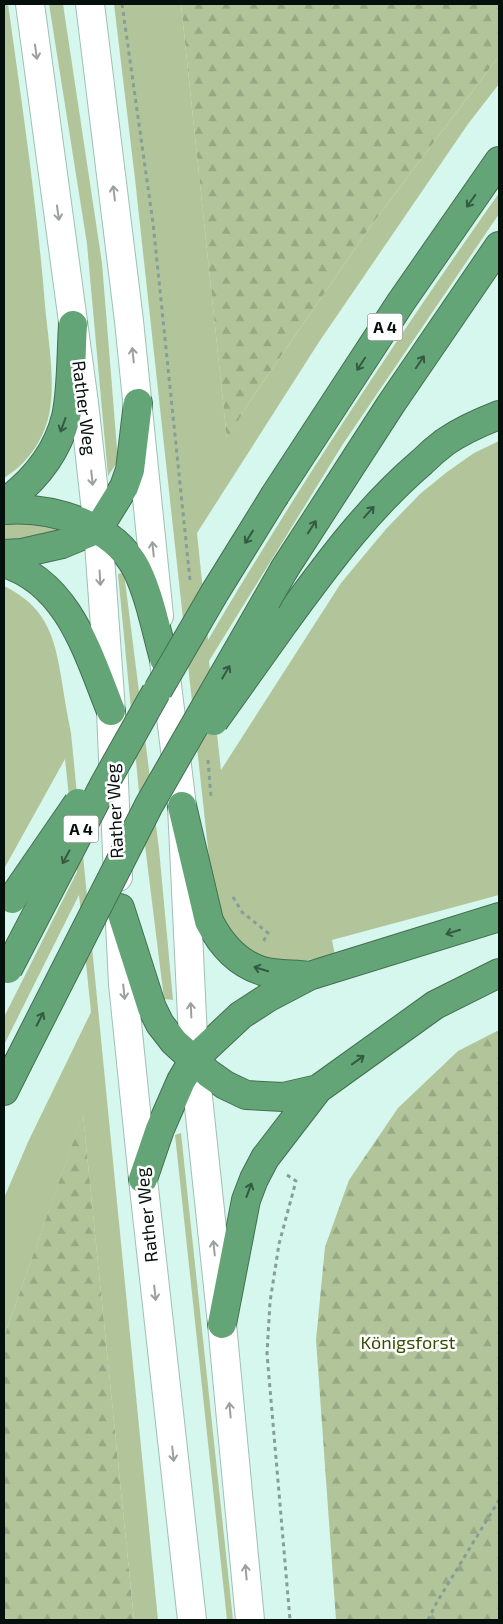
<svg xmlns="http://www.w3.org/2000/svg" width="503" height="1624" font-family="'Exo 2',sans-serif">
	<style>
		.green { fill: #b2c59a }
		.forest { fill: url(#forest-firs) }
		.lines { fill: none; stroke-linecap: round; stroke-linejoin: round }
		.secondary-casing { stroke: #9fbfb6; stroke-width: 30 }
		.motorway-casing { stroke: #437052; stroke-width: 30 }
		.path { stroke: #869e98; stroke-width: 3; stroke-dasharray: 4 4; stroke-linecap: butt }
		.secondary { stroke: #fff; stroke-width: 28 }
		.motorway { stroke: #64a577; stroke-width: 28 }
		.motorway-bridge-casing { stroke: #437052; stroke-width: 30; stroke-linecap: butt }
		.motorway-bridge { stroke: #64a577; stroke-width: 28 }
		.oneway { stroke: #9b9f9e }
		.oneway2 { stroke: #345a42 }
		.labels { text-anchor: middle; stroke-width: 5; stroke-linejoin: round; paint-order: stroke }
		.shield { fill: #fff; stroke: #505755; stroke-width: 1 }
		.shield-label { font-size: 16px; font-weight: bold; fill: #050f0c }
		.street-label { font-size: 18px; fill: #050f0c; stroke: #fff }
		.park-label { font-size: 18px; fill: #344d01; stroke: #fff }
	</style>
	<defs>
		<pattern id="forest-firs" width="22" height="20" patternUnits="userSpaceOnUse" patternTransform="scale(1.25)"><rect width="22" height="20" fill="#b2c59a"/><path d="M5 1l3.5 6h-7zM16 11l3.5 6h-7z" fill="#98a884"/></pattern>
	</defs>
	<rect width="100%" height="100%" fill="#d6f7ee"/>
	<!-- green -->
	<path class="green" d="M 4,4 L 8,4 C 22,104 37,205 45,305 C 48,339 56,382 49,415 C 43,441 27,464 4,478 Z
		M 49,4 L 63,4 L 102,263 L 118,461 L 108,476 L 87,244 Z
		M 114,4 L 181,4 L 227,439 L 248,404 L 370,227 L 499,56 L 499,84 L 468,124 L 319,342 L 197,533 L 208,640 C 298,487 397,338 499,193 L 499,214 L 343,444 L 209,661 L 221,770 L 341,583 L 386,529 L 420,494 L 447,472 L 474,453 L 499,441 L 499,895 L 332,940 L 335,955 L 292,963 L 269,961 L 246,951 L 222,924 L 212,885 L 135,179 Z
		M 4,523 L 45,523 L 60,529 L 61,532 L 4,543 Z
		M 124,573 L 159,849 L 173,1000 L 164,999 L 141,813 L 118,574 Z
		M 4,586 C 45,606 54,634 61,676 C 64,695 67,714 71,733 L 158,1620 L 134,1620 L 83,1115 L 4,1337 L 4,1198 L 28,1142 L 91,1012 L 79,895 L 4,1045 L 4,1017 L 77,872 L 65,759 L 4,869 Z
		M 181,1133 L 233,1620 L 227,1620 L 175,1135 Z"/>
	<!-- forest -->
	<path class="forest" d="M 181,4 L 499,4 L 499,56 L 370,227 L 248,404 L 227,440 Z
		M 499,1030 L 499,1620 L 336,1620 L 316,1340 L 325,1247 L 349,1180 L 398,1108 L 458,1051 Z
		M 83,1114 L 134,1620 L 4,1620 L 4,1337 Z"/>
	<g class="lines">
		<defs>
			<path id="secondary" d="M 30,4 L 84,403 L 98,529 L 111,711 L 118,877
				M 90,4 L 129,321 L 159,616
				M 164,661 L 182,806 L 194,1059 L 222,1324 L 250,1620
				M 120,923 L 123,984 L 143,1179 L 192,1620"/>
			<path id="motorway" d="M 275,495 L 401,302 L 499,161
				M 4,503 C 33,482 57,453 66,417 C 72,390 71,354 73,325
				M 4,510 C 51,506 114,524 137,570 C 150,597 156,630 164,659
				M 4,554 L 22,553 L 62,544 L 98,529 L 124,487 L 130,470 L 138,403
				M 4,563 C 69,583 88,654 111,711
				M 285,568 L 391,404 L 499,246
				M 286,620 C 328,563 368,508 422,462 C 429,455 437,448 445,442 C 461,431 481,422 499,415
				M 182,806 L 209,921 C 220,943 237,963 262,971 C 276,975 294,974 309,976
				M 120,908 L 152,1008 L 160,1024 L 174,1042 L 208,1073 L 225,1085 L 246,1095 L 283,1097 L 318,1089
				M 4,1091 L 18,1063
				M 143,1179 L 160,1129 L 181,1081 L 194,1059 L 241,1015 L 269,997 L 309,976 L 499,917
				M 222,1324 L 246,1200 L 254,1179 L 265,1158 L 318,1089 L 435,1005 L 499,973"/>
		</defs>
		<!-- secondary casing -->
		<use href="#secondary" class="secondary-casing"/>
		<!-- motorway casing -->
		<use href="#motorway" class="motorway-casing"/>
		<!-- path -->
		<path class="path" d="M 122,4 L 153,223 L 190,580
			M 208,760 L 211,797
			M 233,897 L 242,912 L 268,933 L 263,942
			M 287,1175 L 296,1181 L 279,1244 L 270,1302 L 267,1354 L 290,1620
			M 428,1620 L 437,1602 L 499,1500"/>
		<!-- secondary -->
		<use href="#secondary" class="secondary"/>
		<!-- motorway -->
		<use href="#motorway" class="motorway"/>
		<defs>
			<path id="motorway-bridge" d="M 158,690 L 215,592 L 275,495
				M 214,721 L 286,620
				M 12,899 L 78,803
				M 8,969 L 105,783 L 156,692
				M 18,1063 L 149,805 L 285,568"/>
		</defs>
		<!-- motorway-bridge casing -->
		<use href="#motorway-bridge" class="motorway-bridge-casing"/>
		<!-- motorway-bridge -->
		<use href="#motorway-bridge" class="motorway-bridge"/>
	</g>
	<!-- one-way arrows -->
	<defs><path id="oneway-shaft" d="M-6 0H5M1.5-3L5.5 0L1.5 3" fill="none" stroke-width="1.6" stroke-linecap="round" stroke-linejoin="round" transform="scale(1.25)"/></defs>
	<g class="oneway">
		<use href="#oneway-shaft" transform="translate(36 52) rotate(82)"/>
		<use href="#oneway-shaft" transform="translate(114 193) rotate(-97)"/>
		<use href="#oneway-shaft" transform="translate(58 213) rotate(82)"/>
		<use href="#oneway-shaft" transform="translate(133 355) rotate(-96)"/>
		<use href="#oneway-shaft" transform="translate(92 478) rotate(84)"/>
		<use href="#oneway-shaft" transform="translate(153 549) rotate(-96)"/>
		<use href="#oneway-shaft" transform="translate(100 578) rotate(87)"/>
		<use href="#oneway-shaft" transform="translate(124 992) rotate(84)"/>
		<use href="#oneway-shaft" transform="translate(191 1010) rotate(-93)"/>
		<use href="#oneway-shaft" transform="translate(214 1248) rotate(-96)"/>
		<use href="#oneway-shaft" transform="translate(155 1293) rotate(84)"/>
		<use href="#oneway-shaft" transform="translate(230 1410) rotate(-95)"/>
		<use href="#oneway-shaft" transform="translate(173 1454) rotate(84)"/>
		<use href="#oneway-shaft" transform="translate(246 1572) rotate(-95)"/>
	</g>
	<g class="oneway2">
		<use href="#oneway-shaft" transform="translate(471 201) rotate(125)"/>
		<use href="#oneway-shaft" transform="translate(420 362) rotate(-56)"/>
		<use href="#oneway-shaft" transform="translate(361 364) rotate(123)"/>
		<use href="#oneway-shaft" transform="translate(63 425) rotate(110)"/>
		<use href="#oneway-shaft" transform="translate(369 512) rotate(-48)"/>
		<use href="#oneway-shaft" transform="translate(312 527) rotate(-57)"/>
		<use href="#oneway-shaft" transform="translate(249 537) rotate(122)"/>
		<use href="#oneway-shaft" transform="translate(226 672) rotate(-60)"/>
		<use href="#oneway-shaft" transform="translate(66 857) rotate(118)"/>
		<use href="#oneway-shaft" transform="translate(453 932) rotate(163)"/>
		<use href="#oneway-shaft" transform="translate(261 969) rotate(-163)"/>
		<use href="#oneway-shaft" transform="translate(40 1019) rotate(-63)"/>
		<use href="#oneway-shaft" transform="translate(358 1060) rotate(-36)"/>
		<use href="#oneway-shaft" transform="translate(249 1190) rotate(-70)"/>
	</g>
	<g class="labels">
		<!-- shield labels -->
		<g class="shield">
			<rect x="367.5" y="313.5" width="35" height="27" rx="4"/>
			<rect x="63.5" y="815.5" width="35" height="27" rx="4"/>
		</g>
		<g class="shield-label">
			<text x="385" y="333">A 4</text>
			<text x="81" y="835">A 4</text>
		</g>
		<!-- street labels -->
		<g class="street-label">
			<text transform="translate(84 408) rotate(83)" y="6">Rather Weg</text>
			<text transform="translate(115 811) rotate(-93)" y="6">Rather Weg</text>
			<text transform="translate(147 1215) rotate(-96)" y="6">Rather Weg</text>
		</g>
		<!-- park labels -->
		<g class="park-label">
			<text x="408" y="1349">Königsforst</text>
		</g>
	</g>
	<!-- border -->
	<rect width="503" height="1624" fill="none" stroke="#050f0c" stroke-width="10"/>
</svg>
